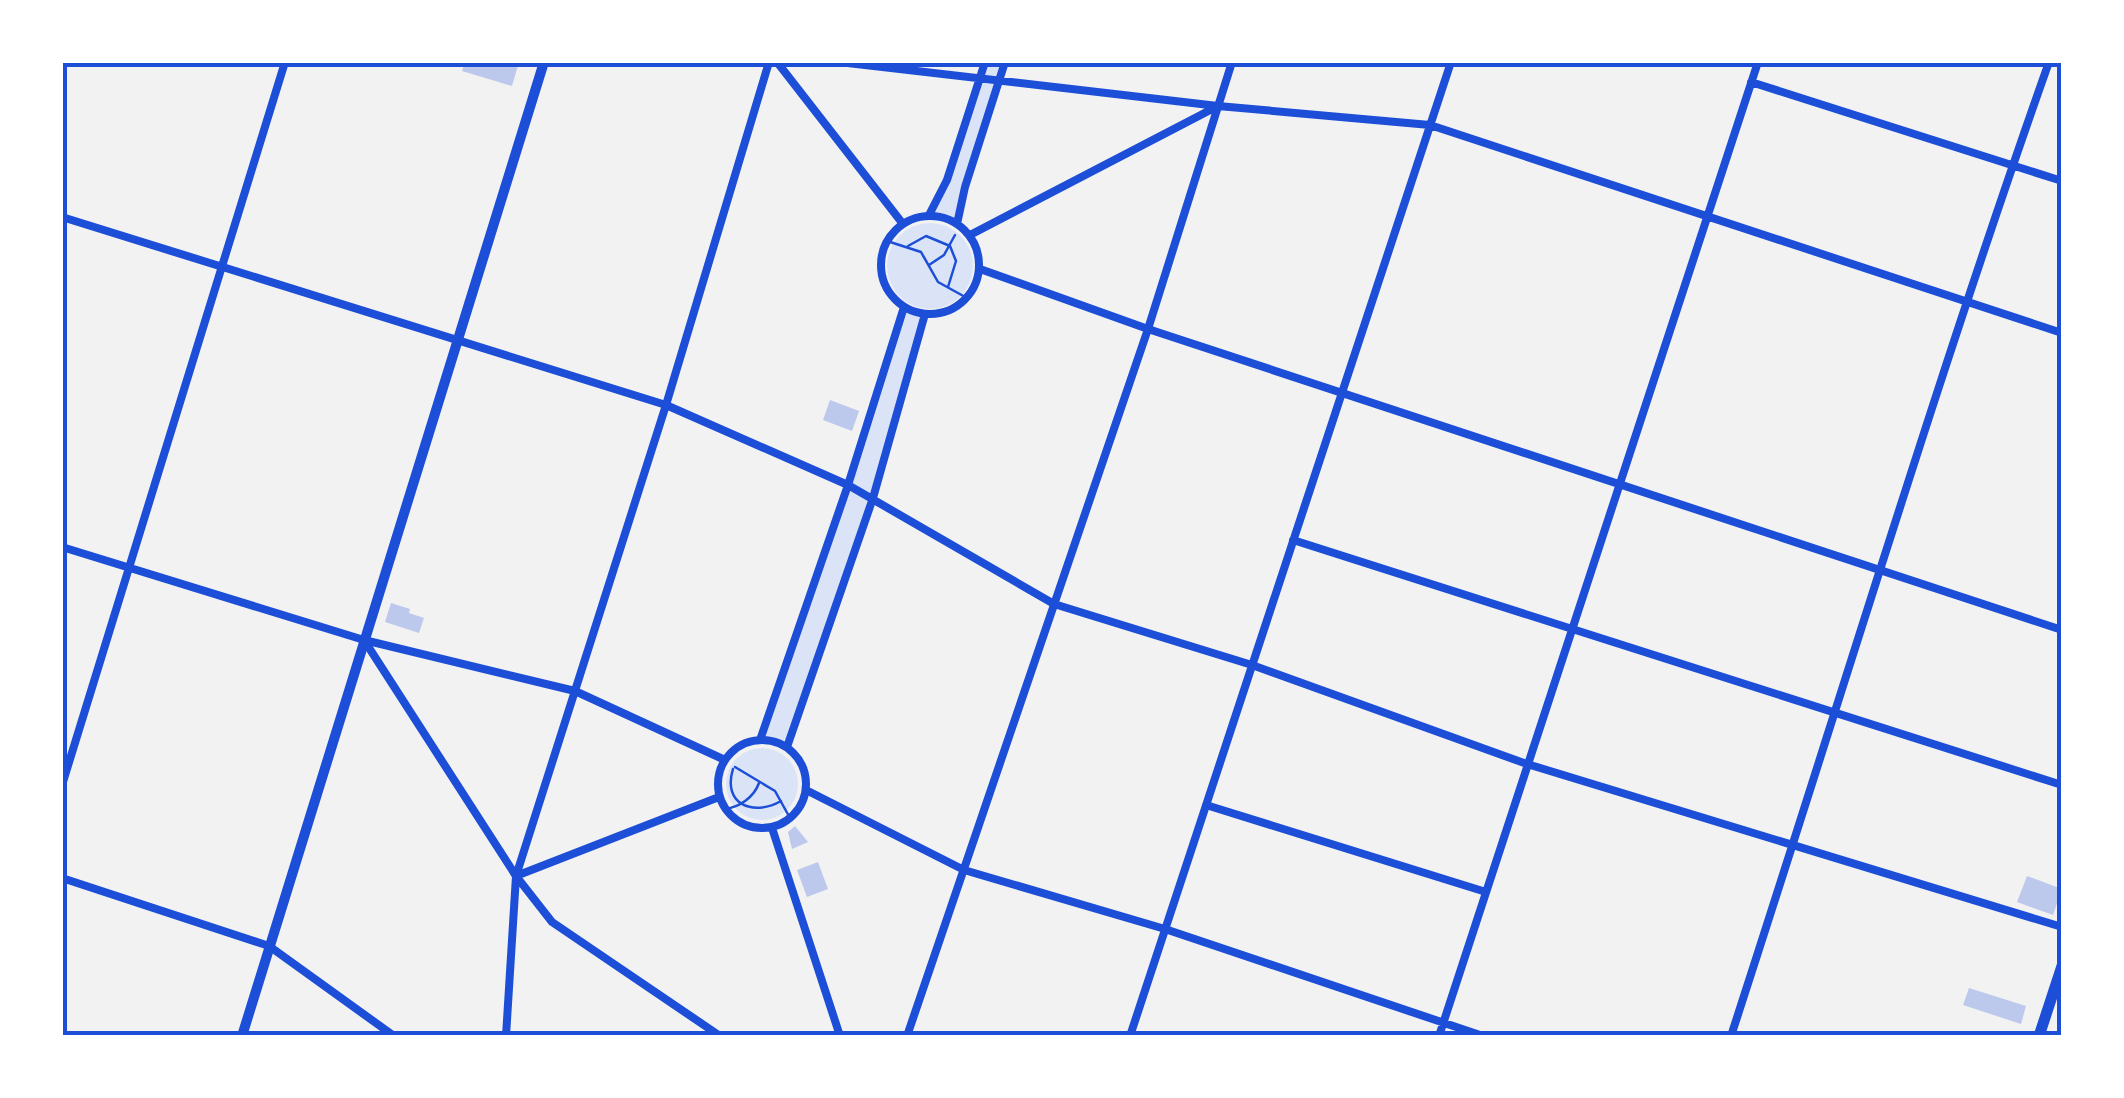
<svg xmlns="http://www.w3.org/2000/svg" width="2124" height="1098" font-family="'IBM Plex Serif',serif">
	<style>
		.green { fill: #dbe4f7 }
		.building { fill: #bdc9ec }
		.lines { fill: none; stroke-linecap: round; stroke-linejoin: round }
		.path { stroke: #1d4ed8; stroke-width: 2.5 }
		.minor { stroke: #1d4ed8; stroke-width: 8 }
		.tertiary { stroke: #1d4ed8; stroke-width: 10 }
		.secondary { stroke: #1d4ed8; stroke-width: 11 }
		.neatline { fill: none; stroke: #1d4ed8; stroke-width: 4 }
	</style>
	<rect width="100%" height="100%" fill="#f2f2f2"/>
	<!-- green -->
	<path class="green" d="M 985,63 L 1005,63 L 957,224 L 945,218 L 929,215 Z
		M887 266a43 43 0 1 1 86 0a43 43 0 1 1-86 0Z
		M 904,307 L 925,314 L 873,498 L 787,747 L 760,740 Z
		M726 784a36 36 0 1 1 72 0a36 36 0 1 1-72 0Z"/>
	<!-- building -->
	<path class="building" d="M 465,62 L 519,62 L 512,86 L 462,71 Z
		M 830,400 L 859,411 L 852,431 L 823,420 Z
		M 391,603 L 410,609 L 409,613 L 424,618 L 419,633 L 385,622 Z
		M 795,826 L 808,842 L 792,849 L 788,832 Z
		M 818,862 L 828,889 L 807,897 L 797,870 Z
		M 2027,876 L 2062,889 L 2053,915 L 2017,902 Z
		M 1969,988 L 2026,1006 L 2021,1024 L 1963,1005 Z"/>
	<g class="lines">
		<!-- path -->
		<path class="path" d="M 887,241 L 921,252 L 938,282 L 967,298
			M 908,246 L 926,236 L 950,246 L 956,261 L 948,287
			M 929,265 L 944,255 L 955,235
			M 735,767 L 775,791 L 790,818
			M 733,769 C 722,804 753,817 781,801
			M 725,809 C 740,807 754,797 759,783"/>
		<!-- minor -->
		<path class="minor" d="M 777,62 L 903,224
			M 839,62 L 1218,106 L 1430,125 L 2062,333
			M 1751,82 L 2062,181
			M 929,215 L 947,180 L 985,62
			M881 265a49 49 0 1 1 98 0a49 49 0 1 1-98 0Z
			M 62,217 L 666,405 L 848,485 L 1054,604 L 1252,665 L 1527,764 L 2062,927
			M 957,224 L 965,187 L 1005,62
			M 970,235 L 1218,106
			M 980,269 L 1148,329 L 2062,630
			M 1293,540 L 2062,785
			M 62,547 L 364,640 L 575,691 L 725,760
			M 364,640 L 516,876 L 552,922 L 720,1036
			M718 784a44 44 0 1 1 88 0a44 44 0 1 1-88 0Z
			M 760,740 L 848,485 L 904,307
			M 787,747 L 873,498 L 925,314
			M 62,785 L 285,62
			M 806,790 L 964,870 L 1165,929 L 1483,1036
			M 1206,805 L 1486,892
			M 772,828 L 840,1036
			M 516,876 L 719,797
			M 62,878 L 269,946 L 394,1036
			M 506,1036 L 516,876 L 666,405 L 769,62
			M 907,1036 L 1148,329 L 1232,62
			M 1130,1036 L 1451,62
			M 1439,1036 L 1758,62
			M 1731,1036 C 1837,711 1935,384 2049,62"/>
		<!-- tertiary -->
		<path class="tertiary" d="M 242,1036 L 544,62"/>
		<!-- secondary -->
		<path class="secondary" d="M 2039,1036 L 2062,966"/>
	</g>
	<!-- border -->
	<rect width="2124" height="1098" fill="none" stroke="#ffffff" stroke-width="130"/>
	<rect x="65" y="65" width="1994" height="968" class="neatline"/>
</svg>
